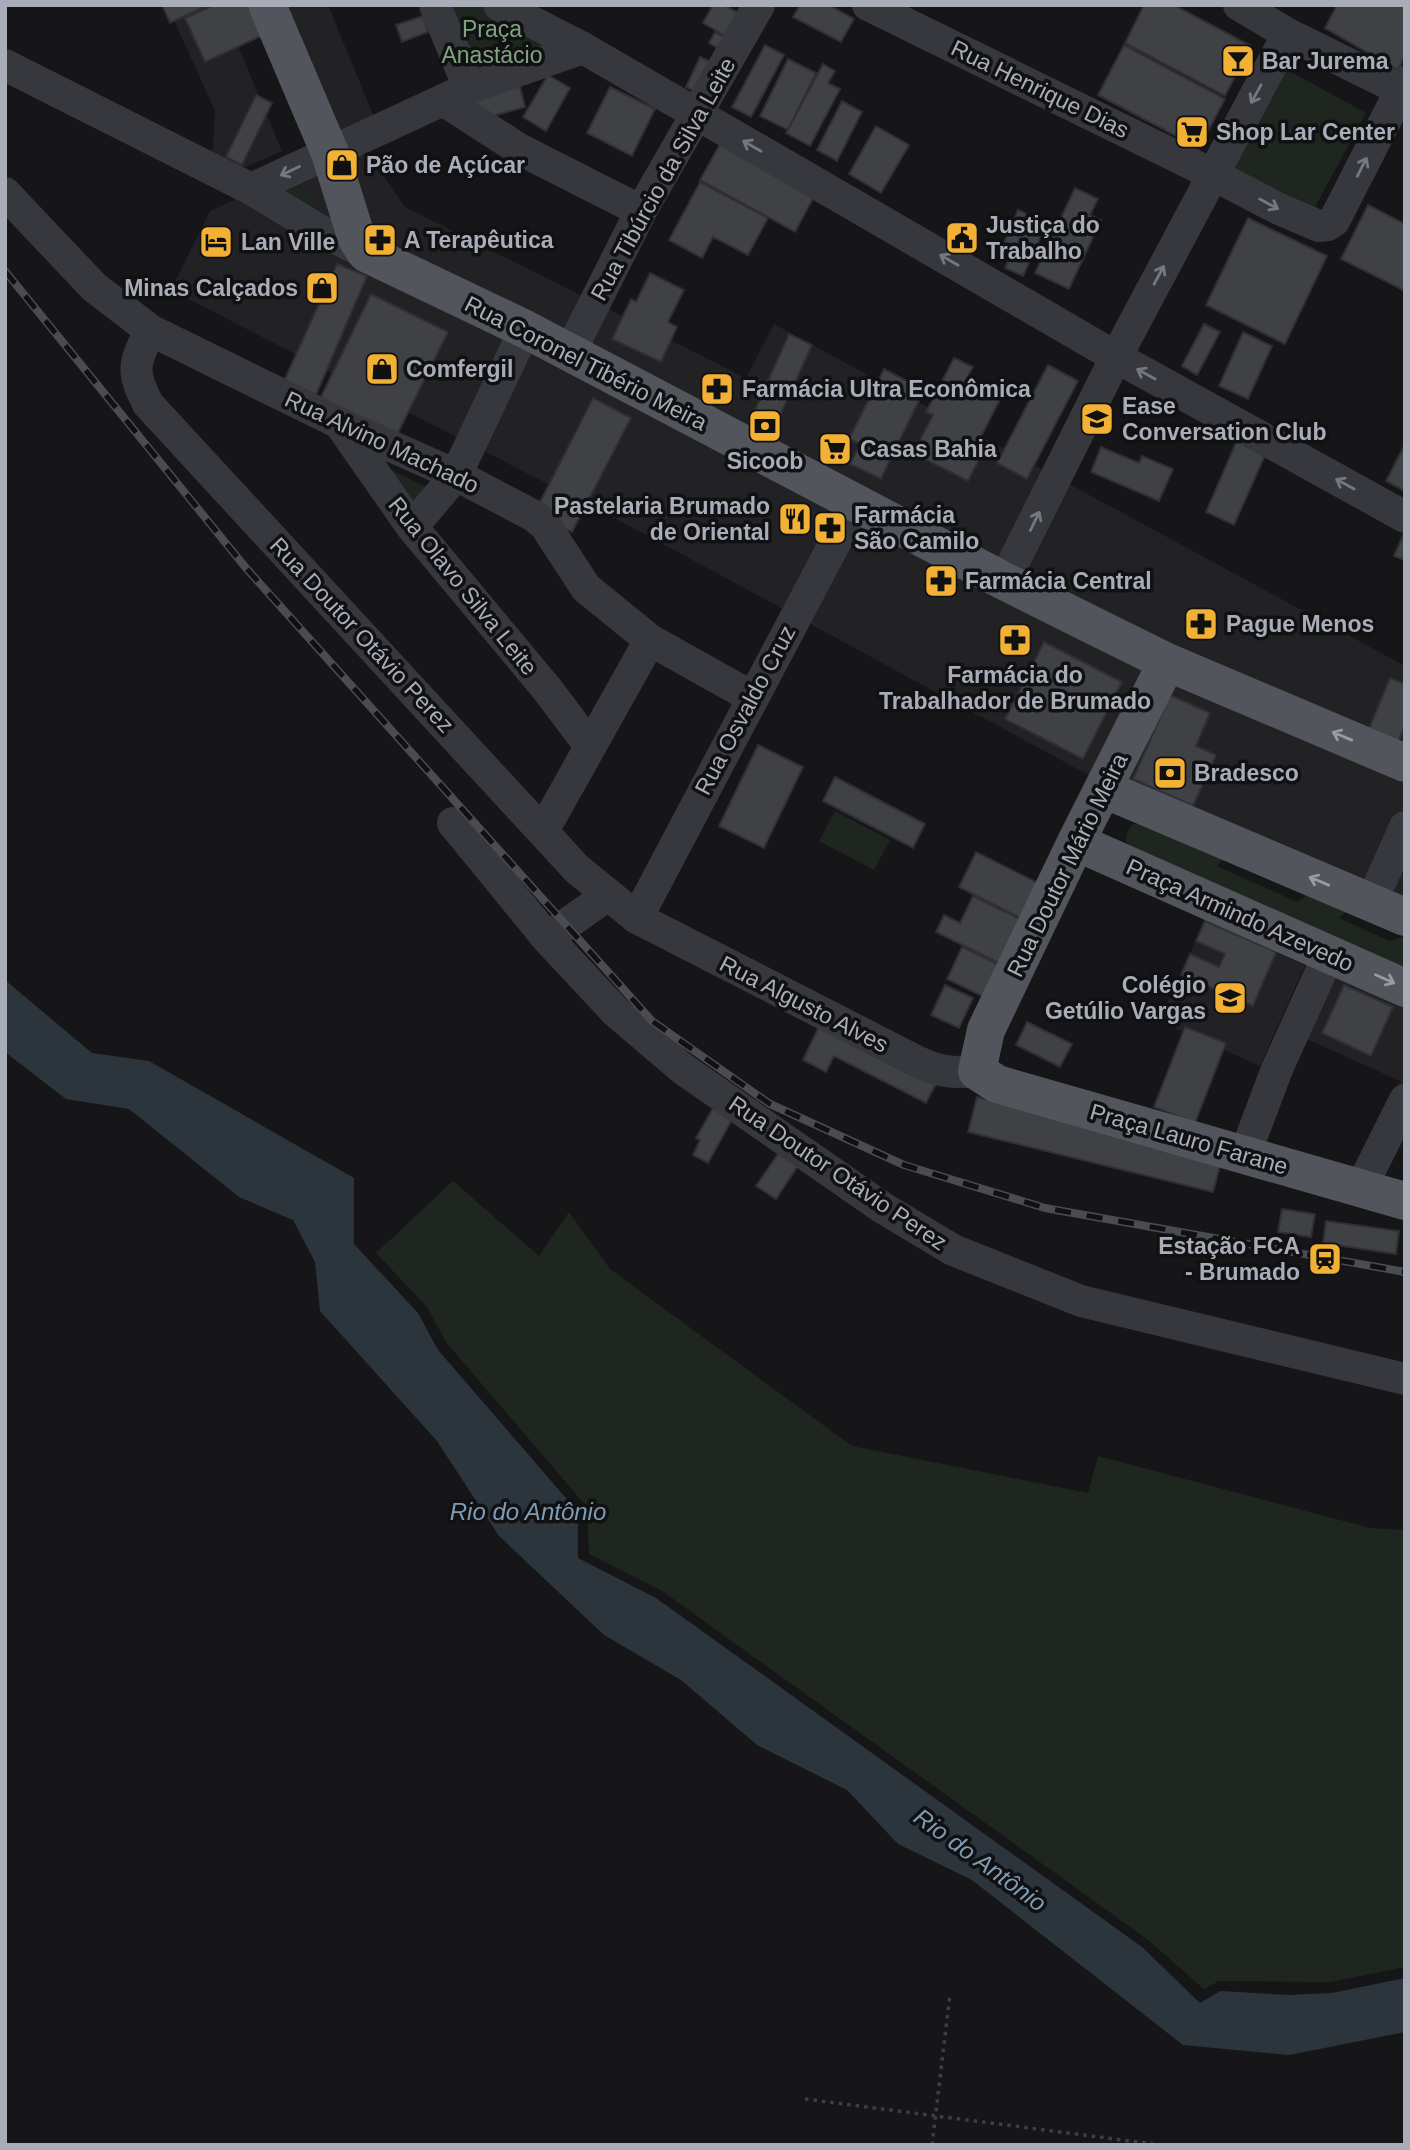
<svg xmlns="http://www.w3.org/2000/svg" width="1410" height="2150" font-family="Arial,sans-serif">
	<style>
		.built { fill: #222225 }
		.green { fill: #1e261f }
		.water { fill: #2c353c }
		.building { fill: #404145; stroke: #303034; stroke-width: 2 }
		.lines { fill: none; stroke-linecap: round; stroke-linejoin: round }
		.path { stroke: #3d3f44; stroke-width: 3.5; stroke-dasharray: 3.5 5; stroke-linecap: butt }
		.minor { stroke: #37383d; stroke-width: 32 }
		.major { stroke: #53555c; stroke-width: 38 }
		.rail-casing { stroke: #4a4c52; stroke-width: 8 }
		.rail { stroke: #111113; stroke-width: 5; stroke-dasharray: 16; stroke-linecap: butt }
		.oneway { stroke: #757881 }
		.oneway2 { stroke: #979ba6 }
		.labels { text-anchor: middle; stroke-width: 7; stroke-linejoin: round; paint-order: stroke }
		.park-label { font-size: 23px; fill: #7fa381; stroke: #111113 }
		.poi-label { font-size: 23px; font-weight: bold; fill: #a8adb8; stroke: #111113; text-anchor: start }
		.street-label { font-size: 23px; fill: #a8adb8; stroke: #111113 }
		.water-label { font-size: 24px; font-style: italic; fill: #7f9bb3; stroke: #111113 }
	</style>
	<rect width="100%" height="100%" fill="#161618"/>
	<!-- built -->
	<path class="built" d="M 167,5 L 221,5 L 282,151 L 237,171 L 212,162 L 215,111 Z
		M 264,5 L 328,5 L 376,122 L 323,144 Z
		M 361,143 L 405,207 L 616,313 L 746,378 L 774,324 L 1405,666 L 1405,908 L 1116,790 L 639,531 L 171,290 L 210,211 Z
		M 1205,921 L 1305,965 L 1260,1066 L 1159,1021 Z
		M 1321,964 L 1405,1001 L 1405,1135 L 1380,1124 L 1400,1081 L 1291,1032 Z"/>
	<!-- green -->
	<path class="green" d="M 443,5 L 486,5 L 561,46 L 474,81 Z
		M 1284,68 L 1366,113 L 1309,218 L 1227,173 Z
		M 300,174 L 322,227 L 255,194 Z
		M 350,449 L 428,488 L 398,522 Z
		M 835,811 L 890,840 L 874,870 L 819,841 Z
		M 1140,823 L 1226,856 L 1217,866 L 1297,902 L 1312,892 L 1351,908 L 1339,918 L 1389,941 L 1405,936 L 1405,975 L 1127,846 L 1126,836 L 1131,825 Z
		M 453,1181 L 539,1256 L 569,1212 L 610,1269 L 852,1446 L 1088,1493 L 1098,1456 L 1370,1528 L 1405,1530 L 1405,1967 L 1330,1982 L 1219,1981 L 1204,1989 L 1147,1939 L 662,1591 L 589,1554 L 587,1507 L 446,1342 L 427,1307 L 376,1253 Z"/>
	<!-- water -->
	<path class="water" d="M 5,980 L 92,1053 L 149,1061 L 354,1178 L 354,1244 L 418,1313 L 438,1350 L 578,1512 L 578,1558 L 656,1598 L 1142,1947 L 1200,2003 L 1220,1991 L 1288,1995 L 1332,1993 L 1405,1978 L 1405,2032 L 1289,2055 L 1183,2045 L 972,1880 L 898,1844 L 847,1790 L 757,1745 L 681,1680 L 604,1635 L 499,1536 L 437,1441 L 320,1311 L 315,1262 L 293,1220 L 239,1197 L 129,1109 L 66,1099 L 5,1052 Z"/>
	<!-- building -->
	<path class="building" d="M 162,5 L 208,5 L 170,23 Z
		M 214,5 L 247,5 L 261,36 L 205,62 L 185,18 Z
		M 713,5 L 724,5 L 747,18 L 734,41 L 703,23 Z
		M 800,5 L 829,5 L 854,19 L 841,42 L 793,17 Z
		M 1144,5 L 1174,5 L 1251,46 L 1225,96 L 1125,43 Z
		M 1337,5 L 1405,5 L 1405,55 L 1398,70 L 1325,28 Z
		M 423,16 L 428,32 L 402,42 L 396,25 Z
		M 715,32 L 733,42 L 727,53 L 709,43 Z
		M 765,45 L 784,55 L 751,117 L 732,107 Z
		M 1124,45 L 1225,99 L 1199,148 L 1098,95 Z
		M 700,57 L 717,65 L 704,96 L 686,87 Z
		M 788,59 L 816,73 L 788,130 L 760,116 Z
		M 823,64 L 835,71 L 828,83 L 840,89 L 810,146 L 786,133 Z
		M 548,75 L 570,88 L 546,131 L 523,117 Z
		M 519,82 L 525,107 L 478,120 L 471,95 Z
		M 610,87 L 655,109 L 632,156 L 587,133 Z
		M 256,95 L 272,103 L 242,165 L 226,157 Z
		M 842,101 L 862,112 L 837,161 L 817,150 Z
		M 876,126 L 909,145 L 881,193 L 849,174 Z
		M 720,144 L 815,195 L 795,232 L 700,180 Z
		M 700,182 L 768,218 L 748,255 L 713,237 L 702,258 L 669,240 Z
		M 1075,188 L 1098,199 L 1090,215 L 1101,220 L 1069,289 L 1035,273 Z
		M 1368,205 L 1405,224 L 1405,291 L 1341,259 Z
		M 1018,210 L 1047,223 L 1023,276 L 1005,268 L 1013,250 L 1003,245 Z
		M 1248,218 L 1327,256 L 1285,344 L 1206,305 Z
		M 337,264 L 367,276 L 316,395 L 284,381 Z
		M 650,273 L 684,290 L 668,322 L 677,327 L 661,362 L 612,339 L 631,299 L 636,302 Z
		M 371,294 L 448,332 L 393,443 L 317,405 Z
		M 1204,324 L 1220,332 L 1197,375 L 1182,366 Z
		M 1243,332 L 1272,346 L 1248,399 L 1219,386 Z
		M 789,334 L 812,345 L 772,433 L 749,423 Z
		M 954,358 L 973,367 L 968,376 L 1003,394 L 977,444 L 985,448 L 968,481 L 913,453 L 933,415 L 926,412 Z
		M 1048,365 L 1078,381 L 1027,479 L 997,463 Z
		M 884,369 L 924,390 L 881,479 L 850,464 L 860,444 L 849,439 Z
		M 593,398 L 631,418 L 572,532 L 535,512 Z
		M 1238,438 L 1267,451 L 1234,525 L 1206,512 Z
		M 1405,444 L 1405,491 L 1386,481 Z
		M 1101,447 L 1139,463 L 1142,456 L 1173,469 L 1159,501 L 1091,472 Z
		M 1404,533 L 1405,533 L 1405,560 L 1394,556 Z
		M 1044,642 L 1122,682 L 1083,759 L 1005,719 Z
		M 1390,678 L 1405,684 L 1405,726 L 1398,742 L 1369,729 Z
		M 1170,695 L 1210,713 L 1196,746 L 1216,755 L 1193,806 L 1133,779 Z
		M 758,745 L 803,767 L 764,848 L 719,826 Z
		M 835,777 L 925,824 L 913,848 L 823,801 Z
		M 976,852 L 1042,885 L 1025,920 L 959,887 Z
		M 973,896 L 1020,919 L 999,963 L 936,932 L 944,915 L 960,923 Z
		M 1205,921 L 1276,952 L 1253,1006 L 1181,975 L 1190,954 L 1219,967 L 1225,954 L 1196,941 Z
		M 962,947 L 1002,966 L 986,998 L 947,979 Z
		M 945,985 L 973,998 L 959,1028 L 931,1015 Z
		M 1344,985 L 1393,1007 L 1371,1056 L 1322,1033 Z
		M 1027,1022 L 1072,1044 L 1060,1067 L 1016,1045 Z
		M 820,1024 L 936,1084 L 926,1103 L 834,1056 L 826,1072 L 803,1060 Z
		M 1185,1027 L 1226,1043 L 1195,1123 L 1154,1107 Z
		M 977,1097 L 1222,1158 L 1213,1192 L 968,1132 Z
		M 713,1108 L 733,1118 L 708,1163 L 693,1155 L 700,1140 L 696,1138 Z
		M 780,1151 L 799,1164 L 776,1199 L 756,1186 Z
		M 1282,1209 L 1315,1214 L 1311,1237 L 1278,1232 Z
		M 1326,1221 L 1399,1231 L 1396,1254 L 1323,1243 Z"/>
	<g class="lines">
		<!-- path -->
		<path class="path" d="M 805,2099 L 1153,2144
			M 932,2145 L 950,1994"/>
		<!-- minor -->
		<path class="minor" d="M 435,5 L 469,88
			M 499,5 L 583,48 L 1116,357 L 1405,517
			M 868,5 L 1212,174 L 1279,209 L 1319,226 L 1328,225 L 1334,221 L 1405,82
			M 1239,5 L 1288,34 L 1405,92
			M 5,65 L 251,189 L 319,230 L 366,253
			M 443,100 L 519,149 L 641,211
			M 251,189 L 469,88 L 583,48
			M 5,193 L 94,287 L 150,330 L 339,423 L 456,475 L 534,516 L 545,525 L 586,588 L 650,640 L 752,697
			M 150,330 C 135,363 130,369 148,404 L 577,869 L 637,918 L 914,1060 C 936,1071 952,1074 977,1071
			M 569,354 L 641,211 L 759,5
			M 340,424 L 412,527 L 547,689 L 590,746
			M 412,527 L 456,475 L 525,329
			M 1004,581 L 1116,357 L 1288,34
			M 453,823 L 547,938 L 615,1011 L 683,1069 L 883,1208 L 953,1250 L 1081,1301 L 1405,1379
			M 543,831 L 650,640
			M 1371,903 L 1405,827
			M 637,918 L 856,503
			M 547,938 L 608,895
			M 1245,1154 L 1277,1069 L 1329,954
			M 1361,1188 L 1405,1100"/>
		<!-- major -->
		<path class="major" d="M 267,5 L 330,153 L 357,239 L 366,253 L 525,329 L 1004,581 L 1092,625 L 1167,662 L 1405,763
			M 1167,662 L 1076,842 L 986,1030 L 977,1071 L 997,1084 L 1405,1201
			M 1104,789 L 1405,917
			M 1076,842 L 1405,988"/>
		<defs>
			<path id="rail" d="M 5,271 L 246,568 L 652,1021 L 770,1104 L 904,1165 L 1045,1208 L 1405,1272"/>
		</defs>
		<!-- rail casing -->
		<use href="#rail" class="rail-casing"/>
		<!-- rail -->
		<use href="#rail" class="rail"/>
	</g>
	<!-- one-way arrows -->
	<defs><path id="oneway-shaft" d="M-6 0H5M1.5-3L5.5 0L1.5 3" fill="none" stroke-width="1.6" stroke-linecap="round" stroke-linejoin="round" transform="scale(1.75)"/></defs>
	<g class="oneway">
		<use href="#oneway-shaft" transform="translate(1256 94) rotate(119)"/>
		<use href="#oneway-shaft" transform="translate(752 146) rotate(-150)"/>
		<use href="#oneway-shaft" transform="translate(1362 167) rotate(-63)"/>
		<use href="#oneway-shaft" transform="translate(290 171) rotate(155)"/>
		<use href="#oneway-shaft" transform="translate(1269 204) rotate(28)"/>
		<use href="#oneway-shaft" transform="translate(949 260) rotate(-150)"/>
		<use href="#oneway-shaft" transform="translate(1159 275) rotate(-62)"/>
		<use href="#oneway-shaft" transform="translate(1146 374) rotate(-151)"/>
		<use href="#oneway-shaft" transform="translate(1345 484) rotate(-151)"/>
		<use href="#oneway-shaft" transform="translate(1035 521) rotate(-64)"/>
	</g>
	<g class="oneway2">
		<use href="#oneway-shaft" transform="translate(1342 736) rotate(-157)"/>
		<use href="#oneway-shaft" transform="translate(1319 881) rotate(-157)"/>
		<use href="#oneway-shaft" transform="translate(1385 979) rotate(24)"/>
	</g>
	<!-- icons -->
	<defs>
		<symbol id="bar-square" viewBox="-11 -11 22 22"><rect x="-9" y="-9" width="18" height="18" rx="4" fill="#f2b134" stroke="#111113"/><path d="M-6-5H6L.8 .8V4.5H3.5V6h-7V4.5H-.8V.8Z" fill="#111"/></symbol>
		<symbol id="supermarket-square" viewBox="-11 -11 22 22"><rect x="-9" y="-9" width="18" height="18" rx="4" fill="#f2b134" stroke="#111113"/><path d="M-6-5.5h2.5l.6 2H6L4.5 2H-2.5L-4.4-4H-6ZM-1.5 3.2a1.3 1.3 0 1 0 .1 0ZM3 3.2a1.3 1.3 0 1 0 .1 0Z" fill="#111"/></symbol>
		<symbol id="shop-square" viewBox="-11 -11 22 22"><rect x="-9" y="-9" width="18" height="18" rx="4" fill="#f2b134" stroke="#111113"/><path d="M-5-2.5h2.3a2.7 3.5 0 0 1 5.4 0H5L5.5 6h-11ZM-1.5-2.5h3a1.5 2.3 0 0 0-3 0Z" fill="#111"/></symbol>
		<symbol id="civic-square" viewBox="-11 -11 22 22"><rect x="-9" y="-9" width="18" height="18" rx="4" fill="#f2b134" stroke="#111113"/><path d="M-.6-6.5H3V-4.5H.6V-3L4-1V1h2V6H-6V1h2V-1L-.6-3ZM-1.2 2.5V6h2.4V2.5Z" fill="#111"/></symbol>
		<symbol id="pharmacy-square" viewBox="-11 -11 22 22"><rect x="-9" y="-9" width="18" height="18" rx="4" fill="#f2b134" stroke="#111113"/><path d="M-2-6h4v4h4v4h-4v4h-4v-4h-4v-4h4Z" fill="#111"/></symbol>
		<symbol id="hotel-square" viewBox="-11 -11 22 22"><rect x="-9" y="-9" width="18" height="18" rx="4" fill="#f2b134" stroke="#111113"/><path d="M-6-4.5h1.5V1H6V5H4.5V3h-9V5H-6ZM-4 0a1.8 1.8 0 1 1 3.6 0ZM.5 0V-2.5h3Q6-2.5 6 0Z" fill="#111"/></symbol>
		<symbol id="school-square" viewBox="-11 -11 22 22"><rect x="-9" y="-9" width="18" height="18" rx="4" fill="#f2b134" stroke="#111113"/><path d="M0-5L7-2L0 1L-7-2ZM-4 1L0 2.5L4 1V4Q0 6-4 4Z" fill="#111"/></symbol>
		<symbol id="bank-square" viewBox="-11 -11 22 22"><rect x="-9" y="-9" width="18" height="18" rx="4" fill="#f2b134" stroke="#111113"/><path d="M-6-4H6V4H-6ZM0-2.3a2.3 2.3 0 1 0 0 4.6a2.3 2.3 0 1 0 0-4.6Z" fill="#111"/></symbol>
		<symbol id="restaurant-square" viewBox="-11 -11 22 22"><rect x="-9" y="-9" width="18" height="18" rx="4" fill="#f2b134" stroke="#111113"/><path d="M-5-6h1v4h1v-4h1v4h1v-4h1v5L-1.5 .5V6h-2V.5L-5-1ZM5-6V6H3V1.5H1.5Q1.5-4 5-6Z" fill="#111"/></symbol>
		<symbol id="station-square" viewBox="-11 -11 22 22"><rect x="-9" y="-9" width="18" height="18" rx="4" fill="#f2b134" stroke="#111113"/><path d="M-3-6H3Q5-6 5-4V2Q5 4 3 4L4.5 6H3L1.5 4h-3L-3 6H-4.5L-3 4Q-5 4-5 2V-4Q-5-6-3-6ZM-3.5-4v3h7v-3ZM-3.5 1v1.5H-2V1ZM2 1v1.5H3.5V1Z" fill="#111"/></symbol>
	</defs>
	<g fill-rule="evenodd">
		<use href="#bar-square" x="1219" y="42" width="38" height="38"/>
		<use href="#supermarket-square" x="1173" y="113" width="38" height="38"/>
		<use href="#shop-square" x="323" y="146" width="38" height="38"/>
		<use href="#civic-square" x="943" y="219" width="38" height="38"/>
		<use href="#pharmacy-square" x="361" y="221" width="38" height="38"/>
		<use href="#hotel-square" x="197" y="223" width="38" height="38"/>
		<use href="#shop-square" x="303" y="269" width="38" height="38"/>
		<use href="#shop-square" x="363" y="350" width="38" height="38"/>
		<use href="#pharmacy-square" x="698" y="370" width="38" height="38"/>
		<use href="#school-square" x="1078" y="400" width="38" height="38"/>
		<use href="#bank-square" x="746" y="407" width="38" height="38"/>
		<use href="#supermarket-square" x="816" y="430" width="38" height="38"/>
		<use href="#restaurant-square" x="776" y="500" width="38" height="38"/>
		<use href="#pharmacy-square" x="811" y="509" width="38" height="38"/>
		<use href="#pharmacy-square" x="922" y="562" width="38" height="38"/>
		<use href="#pharmacy-square" x="1182" y="605" width="38" height="38"/>
		<use href="#pharmacy-square" x="996" y="621" width="38" height="38"/>
		<use href="#bank-square" x="1151" y="754" width="38" height="38"/>
		<use href="#school-square" x="1211" y="979" width="38" height="38"/>
		<use href="#station-square" x="1306" y="1240" width="38" height="38"/>
	</g>
	<g class="labels">
		<!-- park labels -->
		<g class="park-label">
			<text x="492" y="37">Praça<tspan x="492" dy="26">Anastácio</tspan></text>
		</g>
		<!-- poi labels -->
		<g class="poi-label">
			<text x="1262" y="69">Bar Jurema</text>
			<text x="1216" y="140">Shop Lar Center</text>
			<text x="366" y="173">Pão de Açúcar</text>
			<text x="986" y="233">Justiça do<tspan x="986" dy="26">Trabalho</tspan></text>
			<text x="404" y="248">A Terapêutica</text>
			<text x="241" y="250">Lan Ville</text>
			<text x="298" y="296" text-anchor="end">Minas Calçados</text>
			<text x="406" y="377">Comfergil</text>
			<text x="742" y="397">Farmácia Ultra Econômica</text>
			<text x="1122" y="414">Ease<tspan x="1122" dy="26">Conversation Club</tspan></text>
			<text x="860" y="457">Casas Bahia</text>
			<text x="765" y="469" text-anchor="middle">Sicoob</text>
			<text x="770" y="514" text-anchor="end">Pastelaria Brumado<tspan x="770" dy="26">de Oriental</tspan></text>
			<text x="854" y="523">Farmácia<tspan x="854" dy="26">São Camilo</tspan></text>
			<text x="965" y="589">Farmácia Central</text>
			<text x="1226" y="632">Pague Menos</text>
			<text x="1015" y="683" text-anchor="middle">Farmácia do<tspan x="1015" dy="26">Trabalhador de Brumado</tspan></text>
			<text x="1194" y="781">Bradesco</text>
			<text x="1206" y="993" text-anchor="end">Colégio<tspan x="1206" dy="26">Getúlio Vargas</tspan></text>
			<text x="1300" y="1254" text-anchor="end">Estação FCA<tspan x="1300" dy="26">- Brumado</tspan></text>
		</g>
		<!-- street labels -->
		<g class="street-label">
			<text transform="translate(1040 89) rotate(26)" y="8">Rua Henrique Dias</text>
			<text transform="translate(663 179) rotate(-61)" y="8">Rua Tibúrcio da Silva Leite</text>
			<text transform="translate(586 363) rotate(27)" y="8">Rua Coronel Tibério Meira</text>
			<text transform="translate(382 442) rotate(25)" y="8">Rua Alvino Machado</text>
			<text transform="translate(463 586) rotate(51)" y="8">Rua Olavo Silva Leite</text>
			<text transform="translate(362 635) rotate(47)" y="8">Rua Doutor Otávio Perez</text>
			<text transform="translate(745 710) rotate(-62)" y="8">Rua Osvaldo Cruz</text>
			<text transform="translate(1067 865) rotate(-64)" y="8">Rua Doutor Mário Meira</text>
			<text transform="translate(1240 915) rotate(24)" y="8">Praça Armindo Azevedo</text>
			<text transform="translate(804 1004) rotate(27)" y="8">Rua Algusto Alves</text>
			<text transform="translate(1189 1139) rotate(16)" y="8">Praça Lauro Farane</text>
			<text transform="translate(838 1173) rotate(34)" y="8">Rua Doutor Otávio Perez</text>
		</g>
		<!-- water labels -->
		<g class="water-label">
			<text x="528" y="1520">Rio do Antônio</text>
			<text transform="translate(980 1860) rotate(36)" y="8">Rio do Antônio</text>
		</g>
	</g>
	<!-- border -->
	<rect width="1410" height="2150" fill="none" stroke="#a8adb8" stroke-width="14"/>
</svg>
